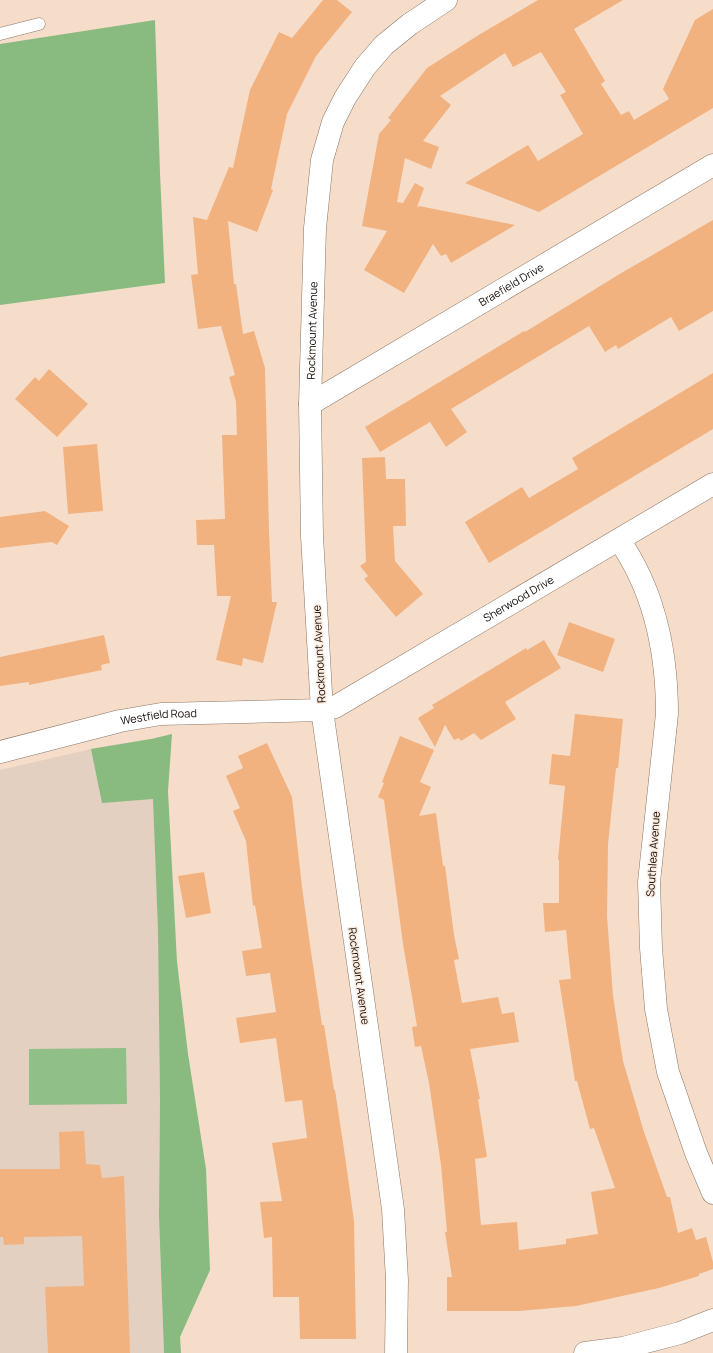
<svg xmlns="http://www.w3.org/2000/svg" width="713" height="1353" font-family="Manrope,sans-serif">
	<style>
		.education { fill: #e3d0c1 }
		.green { fill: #91bf88 }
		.forest { fill: #89ba7f }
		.building { fill: #f1b280 }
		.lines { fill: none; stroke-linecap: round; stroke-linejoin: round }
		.lane-casing { stroke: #8c7665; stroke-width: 13 }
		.street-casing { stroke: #8c7665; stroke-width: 23 }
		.lane { stroke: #fff; stroke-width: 12 }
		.street { stroke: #fff; stroke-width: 22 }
		.labels { text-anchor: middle; stroke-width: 3; stroke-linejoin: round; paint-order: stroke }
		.street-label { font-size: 11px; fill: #130b05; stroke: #fbece1 }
	</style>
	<rect width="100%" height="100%" fill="#f6ddca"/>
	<!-- education -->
	<path class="education" d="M 151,739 L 158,931 L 160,1101 L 159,1216 L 164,1353 L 0,1353 L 0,770 L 100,747 Z"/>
	<!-- green -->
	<path class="green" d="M 126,1048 L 127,1104 L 29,1105 L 29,1049 Z"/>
	<!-- forest -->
	<path class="forest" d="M 155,20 L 160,173 L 165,283 L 0,305 L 0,44 Z
		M 172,734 L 168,791 L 177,962 L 188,1054 L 206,1169 L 210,1270 L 180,1337 L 181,1353 L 164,1353 L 159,1216 L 160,1101 L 158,931 L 153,799 L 102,803 L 91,749 L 151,739 Z"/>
	<!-- building -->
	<path class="building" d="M 323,0 L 337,0 L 352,12 L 316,56 L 287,114 L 271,189 L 273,190 L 257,232 L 228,221 L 234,284 L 236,284 L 243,334 L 254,331 L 265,368 L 269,531 L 272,602 L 277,602 L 263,663 L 243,658 L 242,666 L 216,660 L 231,596 L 217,596 L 214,545 L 197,545 L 196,520 L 225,519 L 222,435 L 237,435 L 236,402 L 229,377 L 235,375 L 221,326 L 198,329 L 191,275 L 198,274 L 193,217 L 207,220 L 229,167 L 233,168 L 250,90 L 279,32 L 292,38 Z
		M 538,0 L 623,0 L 574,29 L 605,81 L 601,84 L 621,115 L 629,111 L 634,120 L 669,99 L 663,89 L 695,20 L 713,9 L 713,108 L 539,212 L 465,183 L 528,145 L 538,161 L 583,134 L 560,95 L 566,92 L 541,52 L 513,67 L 505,53 L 440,96 L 451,105 L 423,141 L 439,147 L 431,169 L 405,158 L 397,202 L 403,203 L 415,183 L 424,188 L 417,207 L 419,206 L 515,225 L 451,263 L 446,254 L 441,256 L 433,244 L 404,293 L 364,270 L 387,231 L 362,226 L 379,134 L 391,120 L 388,118 L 427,68 L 477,36 Z
		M 713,220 L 713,311 L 679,331 L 671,317 L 618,349 L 616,345 L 605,352 L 589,326 L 451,409 L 467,432 L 446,447 L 430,422 L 380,452 L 365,427 L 524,331 L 525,332 L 623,272 Z
		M 49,369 L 88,404 L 57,437 L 15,399 L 35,377 L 39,381 Z
		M 713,373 L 713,429 L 489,563 L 465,522 L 522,487 L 529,498 L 578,469 L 572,458 Z
		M 97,444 L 103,511 L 68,514 L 63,447 Z
		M 385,457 L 386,479 L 405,479 L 406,526 L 393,526 L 395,561 L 423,594 L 396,617 L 364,579 L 368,576 L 360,566 L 366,562 L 362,458 Z
		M 45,511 L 69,526 L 57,545 L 52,542 L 0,548 L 0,517 Z
		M 569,622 L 615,639 L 603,672 L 557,655 Z
		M 104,635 L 110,663 L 101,665 L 102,670 L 29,685 L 29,682 L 0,686 L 0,657 Z
		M 544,640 L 561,668 L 505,702 L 516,719 L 481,740 L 474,733 L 461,741 L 459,738 L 454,740 L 445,725 L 435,747 L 418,718 L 434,708 L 432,705 L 526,648 L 527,650 Z
		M 575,714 L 623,719 L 618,768 L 616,768 L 608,844 L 607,916 L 613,996 L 623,1061 L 644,1132 L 667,1197 L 670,1197 L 678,1233 L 692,1228 L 696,1240 L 706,1237 L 713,1262 L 713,1269 L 699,1274 L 699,1276 L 659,1288 L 576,1306 L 519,1311 L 447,1311 L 447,1277 L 452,1277 L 445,1232 L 447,1232 L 441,1165 L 429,1083 L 421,1046 L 415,1047 L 412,1027 L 417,1026 L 403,944 L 384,800 L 378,797 L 384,783 L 382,782 L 400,736 L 434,750 L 420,782 L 431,787 L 419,816 L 436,813 L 443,866 L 445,866 L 454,935 L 459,959 L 454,960 L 462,1003 L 498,997 L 502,1014 L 514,1012 L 519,1042 L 470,1049 L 480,1099 L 478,1099 L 487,1157 L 475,1159 L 481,1225 L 517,1222 L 519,1250 L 566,1244 L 566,1239 L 598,1234 L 591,1192 L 615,1188 L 594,1128 L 590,1129 L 577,1081 L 575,1081 L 559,980 L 571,979 L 566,930 L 545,932 L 543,903 L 559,903 L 559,860 L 558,859 L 565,786 L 549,784 L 552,754 L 570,756 Z
		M 267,743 L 292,797 L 302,887 L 310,945 L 322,1025 L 324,1025 L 334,1090 L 335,1090 L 345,1156 L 354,1221 L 356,1339 L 300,1339 L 299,1297 L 273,1297 L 272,1237 L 264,1238 L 260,1202 L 282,1201 L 272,1143 L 307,1138 L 302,1100 L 285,1102 L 276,1038 L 240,1043 L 236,1018 L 276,1012 L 270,973 L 246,976 L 242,951 L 262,948 L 255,905 L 253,906 L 246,841 L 233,811 L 240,808 L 226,776 L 243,768 L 238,756 Z
		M 204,872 L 211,913 L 186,918 L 178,876 Z
		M 84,1131 L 86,1164 L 100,1165 L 102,1178 L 124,1176 L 130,1353 L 48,1353 L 45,1287 L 84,1286 L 82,1236 L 24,1237 L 24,1244 L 4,1245 L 3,1237 L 0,1237 L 0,1169 L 60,1169 L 59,1132 Z"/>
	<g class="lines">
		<defs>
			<path id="lane" d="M 0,34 L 39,24"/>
			<g id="street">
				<path id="s1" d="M 310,404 L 713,165"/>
				<path d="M 619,540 C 654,590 667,653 667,714 L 649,882 L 651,948 L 656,1009 L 668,1072 L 696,1153 L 713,1193"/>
				<path id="s2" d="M 0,752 L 120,721 L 161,714 L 322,710 L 335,707 L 713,484"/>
				<path id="s3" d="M 396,1353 L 397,1280 L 393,1209 L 322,710 L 312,536 L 310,404 L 315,228 L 322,160 L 333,122 L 345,98 L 365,67 L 384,45 L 410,24 L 446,0"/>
				<path d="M 585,1353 L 623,1348 L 680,1333 L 713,1320"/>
			</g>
		</defs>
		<!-- lane casing -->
		<use href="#lane" class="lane-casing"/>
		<!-- street casing -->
		<use href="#street" class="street-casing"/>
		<!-- lane -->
		<use href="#lane" class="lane"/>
		<!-- street -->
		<use href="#street" class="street"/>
	</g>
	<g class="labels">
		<!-- street labels -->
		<g class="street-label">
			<text dy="4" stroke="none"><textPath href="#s1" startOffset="234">Braefield Drive</textPath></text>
			<text dy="4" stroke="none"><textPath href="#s3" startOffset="1028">Rockmount Avenue</textPath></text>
			<text dy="4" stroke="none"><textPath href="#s2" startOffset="553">Sherwood Drive</textPath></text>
			<text transform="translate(319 654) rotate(-93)" y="4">Rockmount Avenue</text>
			<text dy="4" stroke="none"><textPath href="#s2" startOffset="163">Westfield Road</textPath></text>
			<text transform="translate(653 854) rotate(-86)" y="4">Southlea Avenue</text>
			<text transform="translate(359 976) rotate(82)" y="4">Rockmount Avenue</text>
		</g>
	</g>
</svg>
